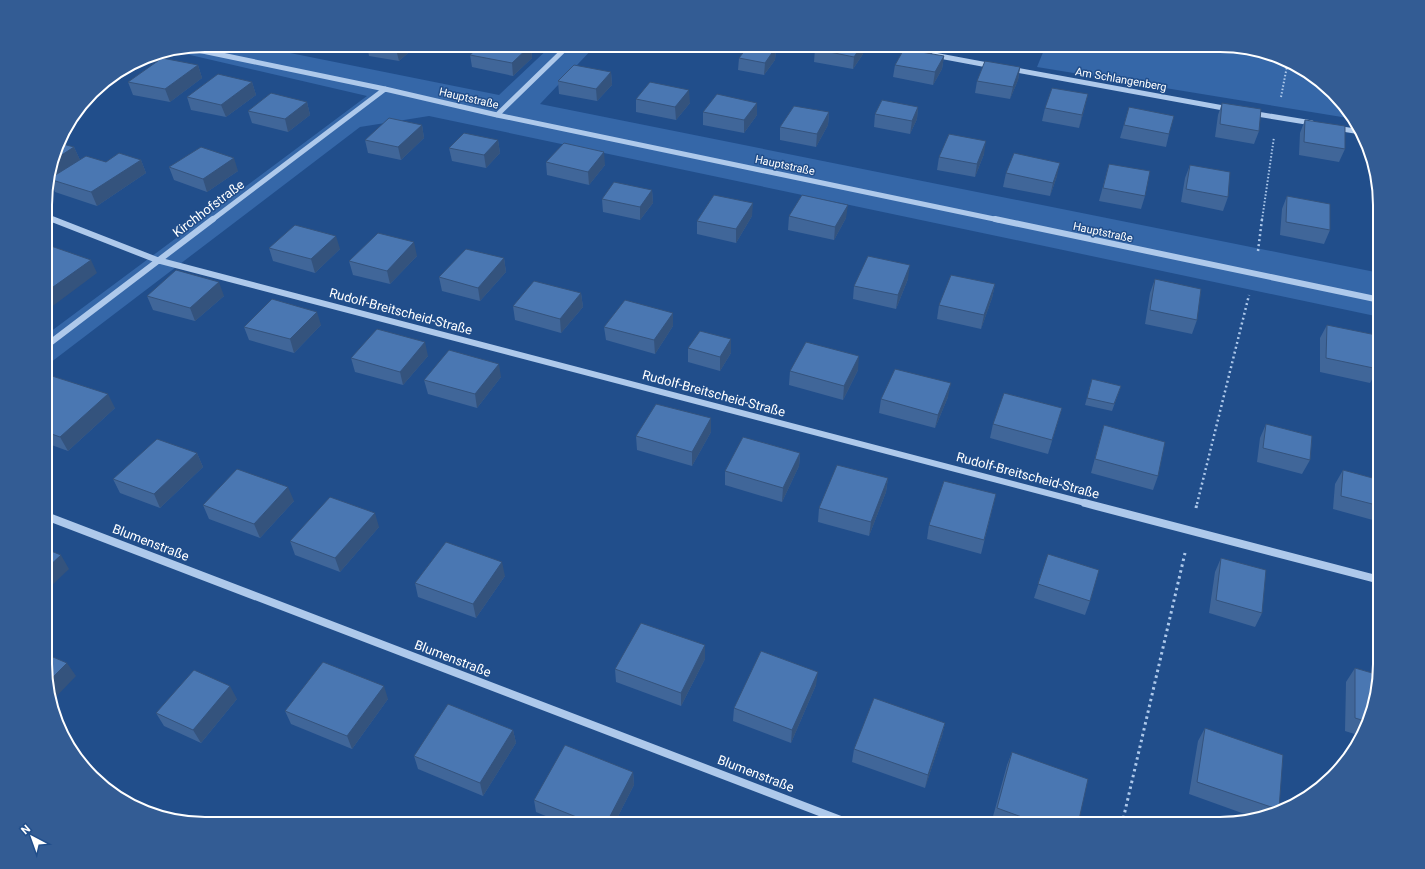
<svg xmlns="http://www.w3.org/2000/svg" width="1425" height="869" font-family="Roboto,sans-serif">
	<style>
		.green { fill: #3567a8 }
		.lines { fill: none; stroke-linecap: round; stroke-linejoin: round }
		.path-far2 { stroke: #aec9eb; stroke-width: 2; stroke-dasharray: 1.5 2; stroke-linecap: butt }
		.path-far1 { stroke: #aec9eb; stroke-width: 2.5; stroke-dasharray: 2 3; stroke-linecap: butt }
		.path { stroke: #aec9eb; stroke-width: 3; stroke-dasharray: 2.5 3.5; stroke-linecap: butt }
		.minor-far2 { stroke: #aec9eb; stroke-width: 5 }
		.minor-far1 { stroke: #aec9eb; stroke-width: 6 }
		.minor { stroke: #aec9eb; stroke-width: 8 }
		.wall { fill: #406699 }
		.shaded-wall { fill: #34537d }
		.building { fill: #4a77b2; stroke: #34537d }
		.labels { text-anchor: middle; stroke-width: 3; stroke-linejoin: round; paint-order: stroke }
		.far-street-label { font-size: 11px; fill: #fff; stroke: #214e8b }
		.street-label { font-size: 13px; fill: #fff; stroke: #214e8b }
		.rim { fill: none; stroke: #fff; stroke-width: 2 }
	</style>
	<rect width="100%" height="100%" fill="#214e8b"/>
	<!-- green -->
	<path class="green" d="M 205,45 L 250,45 L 499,95 L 552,45 L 596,45 L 540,104 L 1380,273 L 1380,317 L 429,116 L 360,127 L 46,366 L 46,335 L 367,96 L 173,51 Z
		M 1046,45 L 1220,45 L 1262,51 L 1300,67 L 1333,92 L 1354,119 L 1037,67 Z"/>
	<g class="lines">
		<!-- path-far2 -->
		<path class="path-far2" d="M 1281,97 L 1288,61
			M 1262,220 L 1274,137"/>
		<!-- path-far1 -->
		<path class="path-far1" d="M 1258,251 L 1262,219
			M 1197,504 L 1249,295"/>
		<!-- path -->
		<path class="path" d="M 1196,508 L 1197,503
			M 1122,824 L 1185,553"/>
		<!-- minor-far2 -->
		<path class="minor-far2" d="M 877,45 L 912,51
			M 188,48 L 385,89 L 497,115 L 999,220
			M 934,55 L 993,66
			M 1011,69 L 1229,109
			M 1251,113 L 1312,123
			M 497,115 L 569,45
			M 1336,128 L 1361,132
			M 46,217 L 54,220
			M 212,220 L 385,89"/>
		<!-- minor-far1 -->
		<path class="minor-far1" d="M 52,219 L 157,260 L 1089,504
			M 995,219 L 1380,300
			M 46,346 L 213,219"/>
		<!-- minor -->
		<path class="minor" d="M 1085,503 L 1380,580
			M 46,516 L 851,824"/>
	</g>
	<!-- wall -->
	<path class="wall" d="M 322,45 L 337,45 L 334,47 Z
		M 367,45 L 417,45 L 399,61 L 369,56 Z
		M 531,45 L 532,58 L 513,76 L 472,67 L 470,55 Z
		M 992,45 L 1004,45 L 1003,47 Z
		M 776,47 L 775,60 L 764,75 L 738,70 L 739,58 Z
		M 815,49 L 863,54 L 853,69 L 814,62 Z
		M 944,56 L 942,69 L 933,85 L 893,77 L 895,65 Z
		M 137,62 L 139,66 L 111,85 L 102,83 Z
		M 198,65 L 202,78 L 170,102 L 133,95 L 128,82 Z
		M 1020,67 L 1018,80 L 1010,99 L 975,93 L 977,81 Z
		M 611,72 L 612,85 L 597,101 L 559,94 L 558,81 Z
		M 252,82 L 256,95 L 226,117 L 191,110 L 187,97 Z
		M 636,99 L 690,103 L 676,120 L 636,112 Z
		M 307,102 L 310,115 L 288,132 L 252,123 L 248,111 Z
		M 757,103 L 757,115 L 744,133 L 703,125 L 703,112 Z
		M 1222,103 L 1259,131 L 1254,144 L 1215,137 L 1218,115 Z
		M 918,107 L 917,119 L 910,134 L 874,127 L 875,114 Z
		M 1085,107 L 1079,128 L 1042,121 L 1045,108 Z
		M 1129,107 L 1169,134 L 1166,147 L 1120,138 Z
		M 829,112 L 828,125 L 816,147 L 780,140 L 780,127 Z
		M 1305,120 L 1345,149 L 1339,162 L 1299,155 L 1300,133 Z
		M 422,125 L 424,138 L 401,160 L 368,153 L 365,140 Z
		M 498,140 L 500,153 L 486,168 L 452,161 L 449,148 Z
		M 74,147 L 80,160 L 106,162 L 141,160 L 146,173 L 97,206 L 55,192 L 50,180 L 47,182 Z
		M 984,154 L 975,177 L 937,170 L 939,157 Z
		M 546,162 L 605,165 L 589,185 L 547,175 Z
		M 1109,164 L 1145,196 L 1141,209 L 1099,201 Z
		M 1190,165 L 1228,197 L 1223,211 L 1181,202 L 1185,178 Z
		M 169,167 L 238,171 L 207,192 L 174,180 Z
		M 1006,173 L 1057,176 L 1050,196 L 1003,187 Z
		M 652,190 L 653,203 L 640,220 L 603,212 L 602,199 Z
		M 1287,196 L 1330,230 L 1324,244 L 1280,235 L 1282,209 Z
		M 1380,199 L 1380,230 L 1375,230 L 1374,212 Z
		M 752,216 L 736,243 L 697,234 L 697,221 Z
		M 789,216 L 846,218 L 834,240 L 788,230 Z
		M 269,248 L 340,249 L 315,273 L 273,261 Z
		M 417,256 L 390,284 L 353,275 L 349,261 Z
		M 504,258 L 506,272 L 480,301 L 442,291 L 439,277 Z
		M 908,279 L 896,309 L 853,299 L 854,286 Z
		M 1155,279 L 1197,320 L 1192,334 L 1145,324 L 1150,293 Z
		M 995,284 L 992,298 L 981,329 L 937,319 L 939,305 Z
		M 581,293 L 583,307 L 561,333 L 515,320 L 513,306 Z
		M 147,296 L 224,296 L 195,321 L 153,310 Z
		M 673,313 L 673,326 L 655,354 L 606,340 L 604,327 Z
		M 321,325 L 294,353 L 249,340 L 244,327 Z
		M 1327,325 L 1378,369 L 1370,383 L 1320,372 L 1320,338 Z
		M 688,348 L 731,353 L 720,371 L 688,362 Z
		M 428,356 L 403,385 L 355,372 L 351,358 Z
		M 858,370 L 843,400 L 789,385 L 790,371 Z
		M 46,377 L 115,408 L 68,451 L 46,443 Z
		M 501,377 L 477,408 L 428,394 L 424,380 Z
		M 1092,379 L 1121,386 L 1112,411 L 1085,405 Z
		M 948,397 L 935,428 L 879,413 L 881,399 Z
		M 1062,408 L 1048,454 L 990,438 L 993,424 Z
		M 1266,424 L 1310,460 L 1302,474 L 1257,462 L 1260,438 Z
		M 1104,425 L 1158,476 L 1153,490 L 1091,473 L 1100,439 Z
		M 711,432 L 692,466 L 637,450 L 636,436 Z
		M 197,453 L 203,467 L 160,508 L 120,493 L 113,479 Z
		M 800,453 L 799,466 L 782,502 L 725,485 L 725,471 Z
		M 1343,470 L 1380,480 L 1380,522 L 1333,509 L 1335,484 Z
		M 888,478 L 886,492 L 869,536 L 818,522 L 819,508 Z
		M 996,494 L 981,554 L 927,539 L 929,525 Z
		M 294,501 L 260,538 L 209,519 L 203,505 Z
		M 379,527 L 340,572 L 295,555 L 290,541 Z
		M 1048,554 L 1090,601 L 1085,615 L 1034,598 Z
		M 1221,558 L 1262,613 L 1255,627 L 1209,613 L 1215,572 Z
		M 505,576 L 476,618 L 418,597 L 415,583 Z
		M 705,659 L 681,706 L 616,682 L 615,669 Z
		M 1355,668 L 1379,675 L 1361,736 L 1345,731 L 1346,682 Z
		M 816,685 L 791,743 L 733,721 L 734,708 Z
		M 237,699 L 201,743 L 164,726 L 156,713 Z
		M 388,699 L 352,749 L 291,724 L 285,711 Z
		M 945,723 L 942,736 L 925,788 L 852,762 L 854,749 Z
		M 1205,728 L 1279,809 L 1253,817 L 1189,794 L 1198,741 Z
		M 513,730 L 516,743 L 483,796 L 418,769 L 414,756 Z
		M 1012,752 L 1078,824 L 1002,824 L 992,820 L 1007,765 Z
		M 633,772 L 634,785 L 614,824 L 565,824 L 536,812 L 534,800 Z"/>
	<!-- shaded-wall -->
	<path class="shaded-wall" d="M 401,45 L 417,45 L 399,61 L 396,49 Z
		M 531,45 L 532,58 L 513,76 L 512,63 Z
		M 862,45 L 864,45 L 863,54 L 853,69 L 854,57 Z
		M 776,47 L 775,60 L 764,75 L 765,63 Z
		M 944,56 L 942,69 L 933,85 L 935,72 Z
		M 137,62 L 139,66 L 111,85 L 109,79 Z
		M 198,65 L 202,78 L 170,102 L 165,89 Z
		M 1020,67 L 1018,80 L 1010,99 L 1013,87 Z
		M 611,72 L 612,85 L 597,101 L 596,89 Z
		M 252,82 L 256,95 L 226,117 L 221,105 Z
		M 689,90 L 690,103 L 676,120 L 675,107 Z
		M 1088,94 L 1085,107 L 1079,128 L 1082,115 Z
		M 307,102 L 310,115 L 288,132 L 285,119 Z
		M 757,103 L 757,115 L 744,133 L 744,120 Z
		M 918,107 L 917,119 L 910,134 L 912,121 Z
		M 829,112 L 828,125 L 816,147 L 817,134 Z
		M 422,125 L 424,138 L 401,160 L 398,147 Z
		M 498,140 L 500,153 L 486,168 L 484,155 Z
		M 986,141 L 984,154 L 975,177 L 977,164 Z
		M 74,147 L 80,160 L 49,179 L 50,180 L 47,182 L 54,160 Z
		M 604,152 L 605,165 L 589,185 L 588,172 Z
		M 234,158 L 238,171 L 207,192 L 203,179 Z
		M 141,160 L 146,173 L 97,206 L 91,192 Z
		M 1060,163 L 1057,176 L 1050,196 L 1053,183 Z
		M 652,190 L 653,203 L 640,220 L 640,207 Z
		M 753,203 L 752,216 L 736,243 L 736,229 Z
		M 848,205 L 846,218 L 834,240 L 835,227 Z
		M 336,236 L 340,249 L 315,273 L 311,259 Z
		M 414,242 L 417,256 L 390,284 L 387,271 Z
		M 504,258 L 506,272 L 480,301 L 478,288 Z
		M 91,260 L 97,273 L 46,311 L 46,292 Z
		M 910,265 L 908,279 L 896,309 L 898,295 Z
		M 219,282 L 224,296 L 195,321 L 190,308 Z
		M 995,284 L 992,298 L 981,329 L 984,315 Z
		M 581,293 L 583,307 L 561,333 L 560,319 Z
		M 317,312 L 321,325 L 294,353 L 290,339 Z
		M 673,313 L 673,326 L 655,354 L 654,340 Z
		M 731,339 L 731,353 L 720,371 L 720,357 Z
		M 425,342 L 428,356 L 403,385 L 400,372 Z
		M 859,356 L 858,370 L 843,400 L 844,386 Z
		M 499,364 L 501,377 L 477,408 L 475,394 Z
		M 951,383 L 948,397 L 935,428 L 938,415 Z
		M 108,394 L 115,408 L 68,451 L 60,437 Z
		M 711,418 L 711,432 L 692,466 L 692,452 Z
		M 197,453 L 203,467 L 160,508 L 154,494 Z
		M 800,453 L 799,466 L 782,502 L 783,488 Z
		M 888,478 L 886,492 L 869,536 L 871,522 Z
		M 288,487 L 294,501 L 260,538 L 254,524 Z
		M 375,513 L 379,527 L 340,572 L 335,558 Z
		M 61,555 L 69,569 L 46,591 L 46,569 Z
		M 502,562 L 505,576 L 476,618 L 473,604 Z
		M 705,645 L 705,659 L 681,706 L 681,693 Z
		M 67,663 L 76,676 L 52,701 L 46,684 Z
		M 818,672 L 816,685 L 791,743 L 792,730 Z
		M 230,686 L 237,699 L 201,743 L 193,730 Z
		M 384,686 L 388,699 L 352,749 L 347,736 Z
		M 945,723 L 942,736 L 925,788 L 928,775 Z
		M 513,730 L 516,743 L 483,796 L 480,783 Z
		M 633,772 L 634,785 L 614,824 L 606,824 Z"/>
	<!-- building -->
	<path class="building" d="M 376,45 L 401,45 L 396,49 Z
		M 481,45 L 531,45 L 512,63 L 470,55 Z
		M 749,45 L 764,45 L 776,47 L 765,63 L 739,58 Z
		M 818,45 L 862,45 L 854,57 L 815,49 Z
		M 904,49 L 944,56 L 935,72 L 895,65 Z
		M 162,58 L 198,65 L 165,89 L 128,82 Z
		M 985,61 L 1020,67 L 1013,87 L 977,81 Z
		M 574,65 L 611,72 L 596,89 L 558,81 Z
		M 218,74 L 252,82 L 221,105 L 187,97 Z
		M 650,82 L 689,90 L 675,107 L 636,99 Z
		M 1052,88 L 1088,94 L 1082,115 L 1045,108 Z
		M 271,93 L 307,102 L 285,119 L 248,111 Z
		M 717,94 L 757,103 L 744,120 L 703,112 Z
		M 882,100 L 918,107 L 912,121 L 875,114 Z
		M 1222,103 L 1261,109 L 1259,131 L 1220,124 Z
		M 794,106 L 829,112 L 817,134 L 780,127 Z
		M 1129,107 L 1174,116 L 1169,134 L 1124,125 Z
		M 389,118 L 422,125 L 398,147 L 365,140 Z
		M 1305,120 L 1345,126 L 1345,149 L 1304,142 Z
		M 464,133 L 498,140 L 484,155 L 449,148 Z
		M 949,134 L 986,141 L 977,164 L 939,157 Z
		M 59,143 L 74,147 L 54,160 Z
		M 564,143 L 604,152 L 588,172 L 546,162 Z
		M 201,147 L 234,158 L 203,179 L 169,167 Z
		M 119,153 L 141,160 L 91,192 L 49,179 L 86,156 L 106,162 Z
		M 1014,153 L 1060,163 L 1053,183 L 1006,173 Z
		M 1109,164 L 1150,171 L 1145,196 L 1103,188 Z
		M 1190,165 L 1230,172 L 1228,197 L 1186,189 Z
		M 614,182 L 652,190 L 640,207 L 602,199 Z
		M 714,195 L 753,203 L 736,229 L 697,221 Z
		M 802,195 L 848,205 L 835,227 L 789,216 Z
		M 1287,196 L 1330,204 L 1330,230 L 1286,222 Z
		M 295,225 L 336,236 L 311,259 L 269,248 Z
		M 378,233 L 414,242 L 387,271 L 349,261 Z
		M 51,246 L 91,260 L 46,292 L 46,249 Z
		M 466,249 L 504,258 L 478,288 L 439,277 Z
		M 868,256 L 910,265 L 898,295 L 854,286 Z
		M 176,270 L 219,282 L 190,308 L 147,296 Z
		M 951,275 L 995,284 L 984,315 L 939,305 Z
		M 1155,279 L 1201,289 L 1197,320 L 1150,310 Z
		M 534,281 L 581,293 L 560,319 L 513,306 Z
		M 272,299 L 317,312 L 290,339 L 244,327 Z
		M 625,300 L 673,313 L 654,340 L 604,327 Z
		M 1327,325 L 1376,335 L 1378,369 L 1326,358 Z
		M 377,329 L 425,342 L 400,372 L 351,358 Z
		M 700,331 L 731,339 L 720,357 L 688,348 Z
		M 806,342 L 859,356 L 844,386 L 790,371 Z
		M 449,350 L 499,364 L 475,394 L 424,380 Z
		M 895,369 L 951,383 L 938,415 L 881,399 Z
		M 49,375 L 108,394 L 60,437 L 46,432 L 46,377 Z
		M 1092,379 L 1121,386 L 1114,404 L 1087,398 Z
		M 1004,393 L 1062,408 L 1052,440 L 993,424 Z
		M 656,404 L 711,418 L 692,452 L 636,436 Z
		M 1266,424 L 1312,436 L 1310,460 L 1263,448 Z
		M 1104,425 L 1165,442 L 1158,476 L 1095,459 Z
		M 743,437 L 800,453 L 783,488 L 725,471 Z
		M 157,439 L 197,453 L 154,494 L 113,479 Z
		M 837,465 L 888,478 L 871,522 L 819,508 Z
		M 237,469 L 288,487 L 254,524 L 203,505 Z
		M 1343,470 L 1380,480 L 1380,506 L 1341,496 Z
		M 944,481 L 996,494 L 984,540 L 929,525 Z
		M 330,497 L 375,513 L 335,558 L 290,541 Z
		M 446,542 L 502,562 L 473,604 L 415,583 Z
		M 46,549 L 61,555 L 46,569 Z
		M 1048,554 L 1099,570 L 1090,601 L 1038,584 Z
		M 1221,558 L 1266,570 L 1262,613 L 1216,600 Z
		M 641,623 L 705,645 L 681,693 L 615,669 Z
		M 761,651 L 818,672 L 792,730 L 734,708 Z
		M 46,654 L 67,663 L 46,684 Z
		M 323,662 L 384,686 L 347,736 L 285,711 Z
		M 1355,668 L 1379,675 L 1365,721 L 1355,718 Z
		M 194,670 L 230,686 L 193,730 L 156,713 Z
		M 874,698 L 945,723 L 928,775 L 854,749 Z
		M 448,704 L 513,730 L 480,783 L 414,756 Z
		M 1205,728 L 1283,755 L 1279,809 L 1277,809 L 1197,782 Z
		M 565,745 L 633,772 L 606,824 L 594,824 L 534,800 Z
		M 1012,752 L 1088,779 L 1078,824 L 1041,824 L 997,808 Z"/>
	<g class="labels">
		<!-- far-street labels -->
		<g class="far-street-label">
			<text transform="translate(1121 79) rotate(10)" y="4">Am Schlangenberg</text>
			<text transform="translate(469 98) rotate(13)" y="4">Hauptstraße</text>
			<text transform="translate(785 165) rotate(12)" y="4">Hauptstraße</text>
			<text transform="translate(1103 232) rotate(12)" y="4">Hauptstraße</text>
		</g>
		<!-- street labels -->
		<g class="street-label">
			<text transform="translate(208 208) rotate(-37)" y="5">Kirchhofstraße</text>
			<text transform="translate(401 311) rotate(15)" y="5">Rudolf-Breitscheid-Straße</text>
			<text transform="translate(714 393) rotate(15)" y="5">Rudolf-Breitscheid-Straße</text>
			<text transform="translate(1028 475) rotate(15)" y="5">Rudolf-Breitscheid-Straße</text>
			<text transform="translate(151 542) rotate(21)" y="5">Blumenstraße</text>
			<text transform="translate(453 658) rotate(21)" y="5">Blumenstraße</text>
			<text transform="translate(756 773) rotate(21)" y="5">Blumenstraße</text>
		</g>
	</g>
	<!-- crop -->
	<path d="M0 0H1425V869H0ZM205 52H1220A153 153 0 0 1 1373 205V664A153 153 0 0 1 1220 817H205A153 153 0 0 1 52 664V205A153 153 0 0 1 205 52Z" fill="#335c94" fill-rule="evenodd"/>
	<path class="rim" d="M205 52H1220A153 153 0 0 1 1373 205V664A153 153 0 0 1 1220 817H205A153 153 0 0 1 52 664V205A153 153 0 0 1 205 52Z"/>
	<!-- north arrow -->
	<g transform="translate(32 837) rotate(319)" stroke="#214e8b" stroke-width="3" paint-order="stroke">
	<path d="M0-3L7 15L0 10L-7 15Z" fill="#ffffff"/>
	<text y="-6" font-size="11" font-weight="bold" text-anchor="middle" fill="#ffffff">N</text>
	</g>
</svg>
